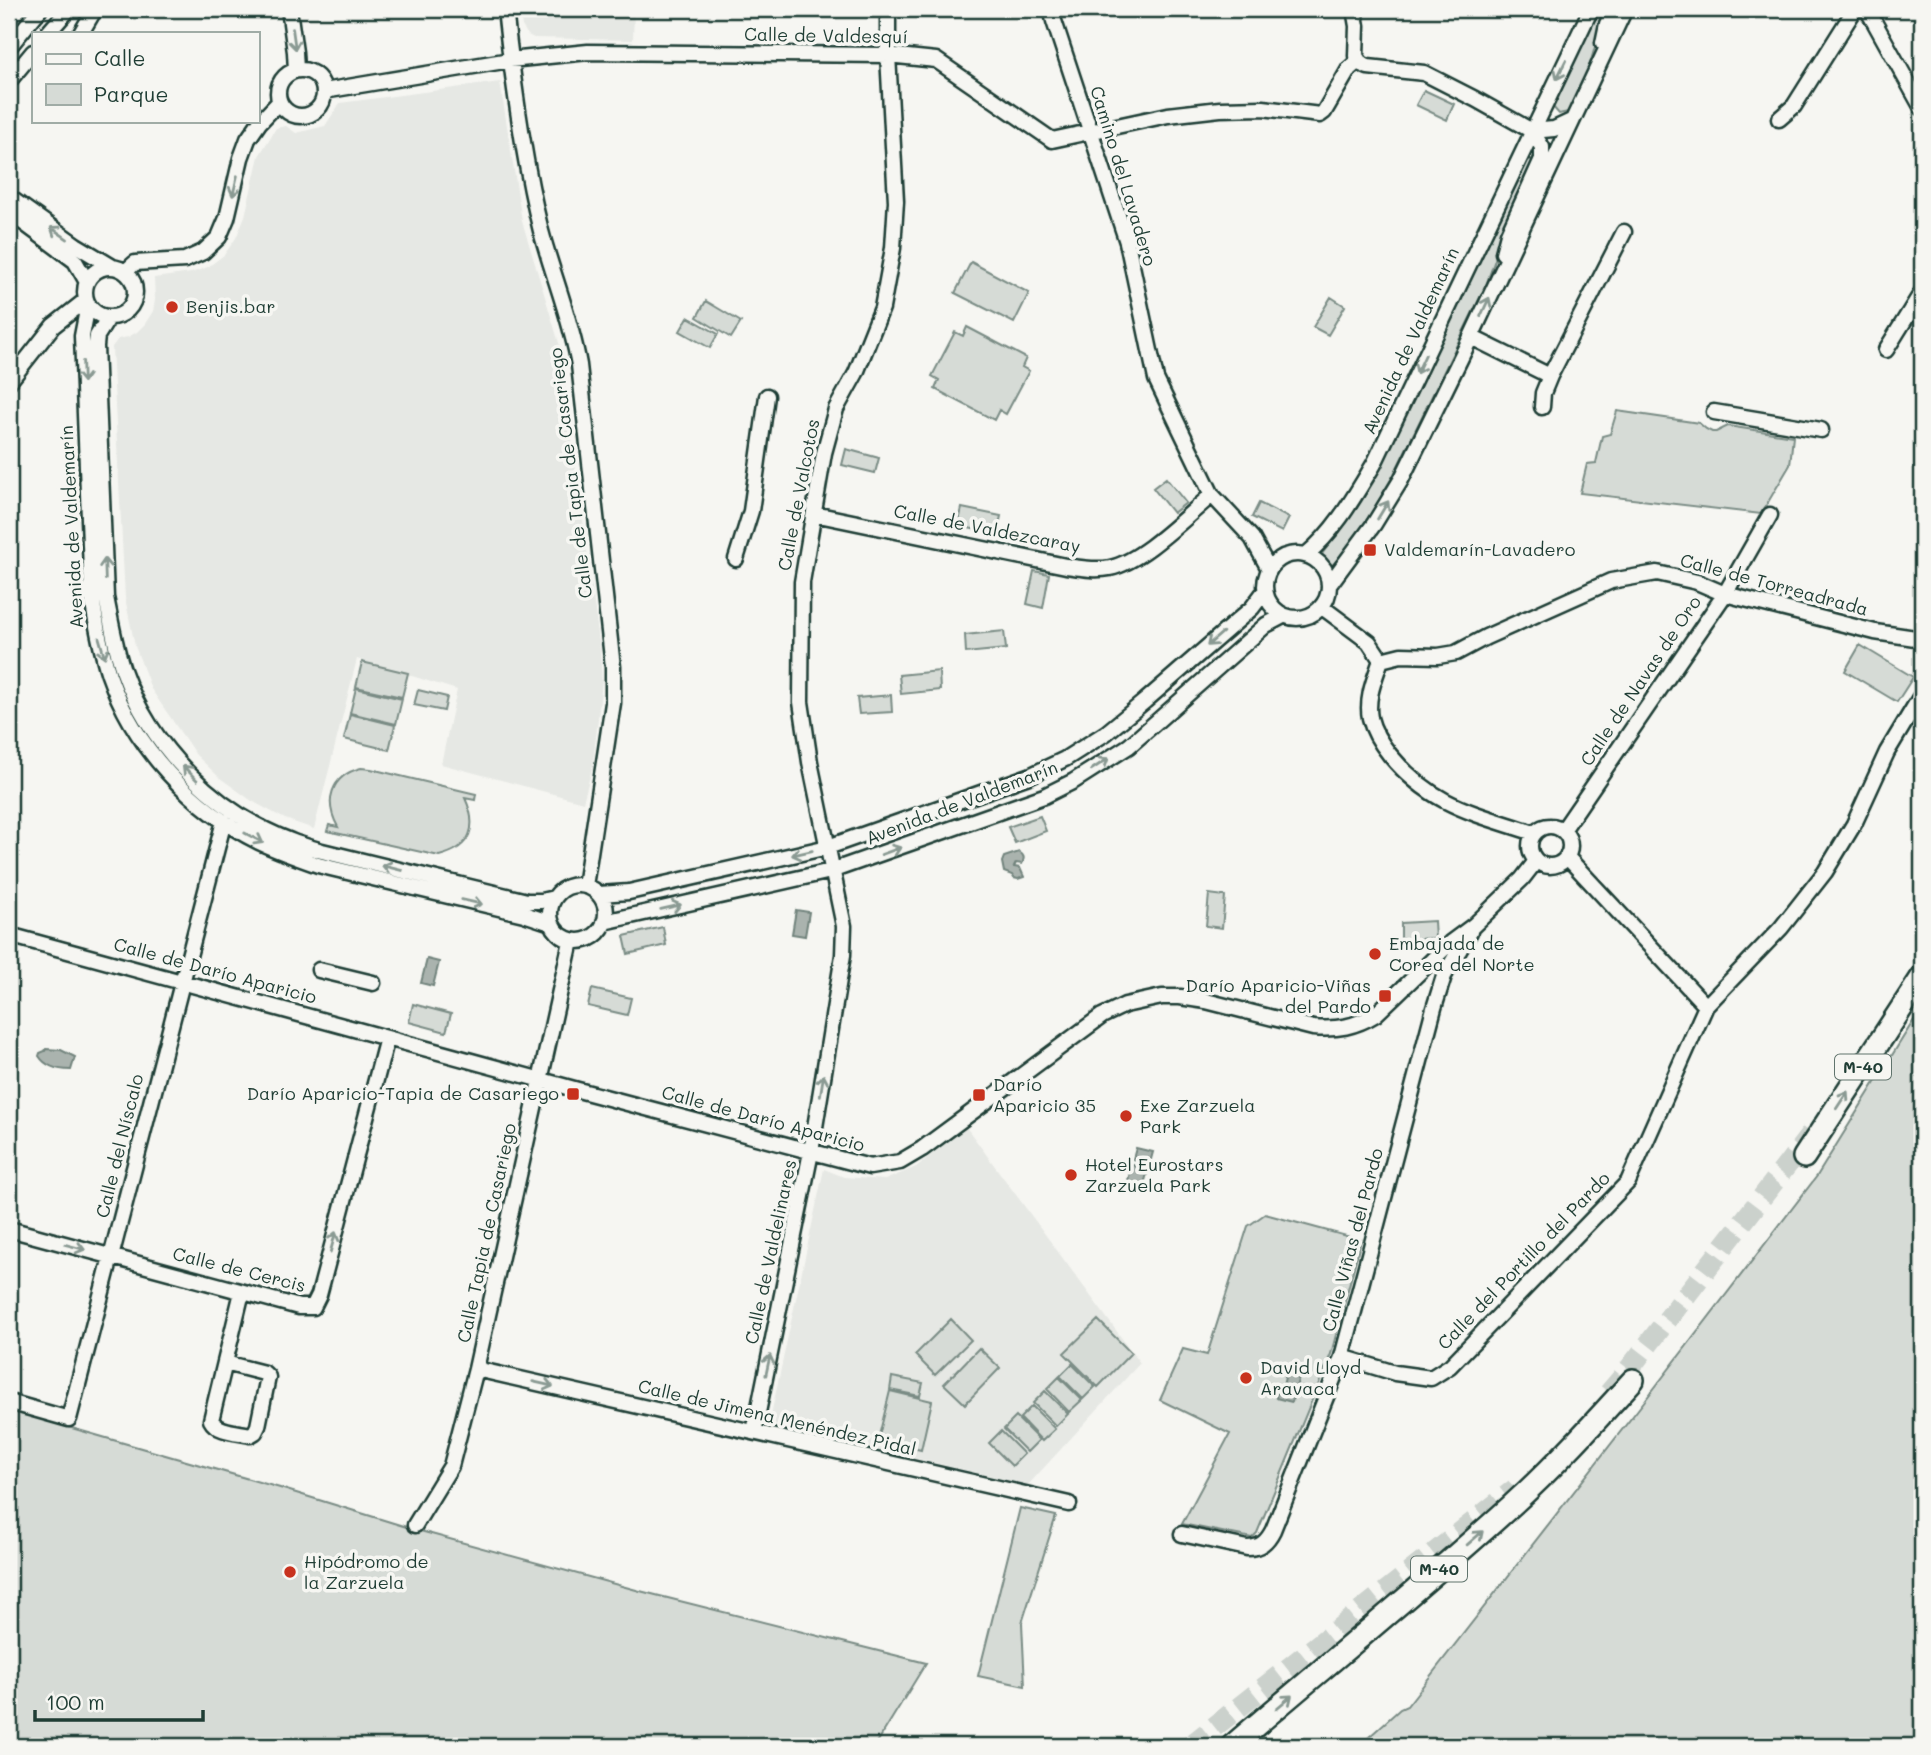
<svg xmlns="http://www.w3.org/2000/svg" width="1931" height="1755" font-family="Mali,sans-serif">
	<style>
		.built { fill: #e6e8e4 }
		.green { fill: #d6dbd6; stroke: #7a8c85; stroke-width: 2 }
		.water { fill: #aab3ae; stroke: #72847d; stroke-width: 2 }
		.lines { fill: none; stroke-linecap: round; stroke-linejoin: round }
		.highway-tunnel { stroke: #cbd1cc; stroke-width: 21; stroke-dasharray: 21 10; stroke-linecap: butt }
		.minor-casing { stroke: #1f3d34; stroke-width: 19 }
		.highway-casing { stroke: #1f3d34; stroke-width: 26 }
		.minor { stroke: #f6f6f2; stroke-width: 14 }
		.highway { stroke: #f6f6f2; stroke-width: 21 }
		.oneway { stroke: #8a9a93 }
		.poi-dot { fill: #c8321e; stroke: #f6f6f2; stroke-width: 2.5 }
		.labels { text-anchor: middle; stroke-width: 7; stroke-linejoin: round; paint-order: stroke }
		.shield { fill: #f6f6f2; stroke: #60746d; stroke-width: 2 }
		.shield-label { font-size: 16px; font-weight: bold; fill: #1f3d34 }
		.street-label { font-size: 18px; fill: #1f3d34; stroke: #f6f6f2 }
		.poi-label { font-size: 18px; fill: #1f3d34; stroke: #f6f6f2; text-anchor: start }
	</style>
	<rect width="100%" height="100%" fill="#f6f6f2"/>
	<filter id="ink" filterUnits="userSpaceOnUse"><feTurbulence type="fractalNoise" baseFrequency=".0143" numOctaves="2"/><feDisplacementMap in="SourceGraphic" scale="14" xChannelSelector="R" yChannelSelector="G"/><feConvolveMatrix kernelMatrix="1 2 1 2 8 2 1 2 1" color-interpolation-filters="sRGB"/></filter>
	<g filter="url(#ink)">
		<!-- built -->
		<path class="built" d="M 519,9 L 634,9 L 633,40 L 534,38 L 528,35 L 522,26 Z
			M 500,82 L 522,221 L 559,343 L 600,648 L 602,681 L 593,765 L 583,802 L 441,764 L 457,690 L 357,659 L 314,829 L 285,819 L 252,801 L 220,778 L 196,755 L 151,689 L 135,646 L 125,598 L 112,347 L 118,339 L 128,337 L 137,332 L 145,324 L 153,311 L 155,300 L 154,278 L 191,273 L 208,267 L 224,255 L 236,238 L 245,216 L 259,156 L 276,128 L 286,126 L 296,133 L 325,126 L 340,103 Z
			M 966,1127 L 1140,1363 L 1028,1485 L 769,1424 L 824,1169 L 844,1177 L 885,1180 L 916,1167 Z"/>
		<!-- green -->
		<path class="green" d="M 1598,9 L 1610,9 L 1602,23 L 1587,74 L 1568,112 L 1559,114 L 1552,106 Z
			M 1424,90 L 1454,104 L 1447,120 L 1416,105 Z
			M 1533,159 L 1536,165 L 1504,234 L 1486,285 L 1394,474 L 1370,516 L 1349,546 L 1330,568 L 1319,558 L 1357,507 L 1380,466 L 1526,161 Z
			M 971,262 L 1029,293 L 1014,323 L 955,293 Z
			M 1331,297 L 1345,306 L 1328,335 L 1313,327 Z
			M 706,301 L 741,322 L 731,338 L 697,317 Z
			M 688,317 L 718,334 L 710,348 L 680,331 Z
			M 967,327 L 1026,358 L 1022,367 L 1029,371 L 1006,414 L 999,410 L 994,420 L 935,389 L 939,380 L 932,376 L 955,332 L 963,336 Z
			M 1617,411 L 1699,423 L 1706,429 L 1712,432 L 1716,432 L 1728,426 L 1793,436 L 1790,465 L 1761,514 L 1580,493 L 1587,464 L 1596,463 L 1602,436 L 1610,434 Z
			M 846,449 L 879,458 L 875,473 L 842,465 Z
			M 1166,478 L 1186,503 L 1173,513 L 1153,488 Z
			M 1259,503 L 1289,518 L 1282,532 L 1252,517 Z
			M 962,508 L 1001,516 L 997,534 L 958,526 Z
			M 1034,571 L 1049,574 L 1043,608 L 1027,604 Z
			M 1004,631 L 1006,649 L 966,653 L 965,635 Z
			M 1860,645 L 1913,677 L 1897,702 L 1845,671 Z
			M 362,662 L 408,673 L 402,697 L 356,687 Z
			M 939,671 L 940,690 L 901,694 L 899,675 Z
			M 356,688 L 402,699 L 396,724 L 350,713 Z
			M 418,690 L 447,697 L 444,711 L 414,705 Z
			M 891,695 L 892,712 L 859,714 L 857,698 Z
			M 350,714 L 395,725 L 389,750 L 344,739 Z
			M 361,768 L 371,769 L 476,794 L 475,800 L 465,798 C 478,826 472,848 439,856 L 327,831 L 329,825 L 338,827 C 324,802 330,776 361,768 Z
			M 1040,816 L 1046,831 L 1015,843 L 1008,827 Z
			M 1209,894 L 1225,896 L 1222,928 L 1206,926 Z
			M 1434,921 L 1435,938 L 1401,940 L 1401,923 Z
			M 663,927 L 666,945 L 628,954 L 624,936 Z
			M 592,989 L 631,998 L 627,1015 L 588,1006 Z
			M 413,1004 L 451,1014 L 446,1032 L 409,1022 Z
			M 1922,1007 L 1922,1746 L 1359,1746 L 1400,1709 L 1407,1706 L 1646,1399 L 1817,1176 Z
			M 1265,1214 L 1361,1240 L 1331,1354 L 1257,1533 L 1252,1538 L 1182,1524 L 1230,1434 L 1160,1400 L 1183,1349 L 1207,1355 L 1248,1226 Z
			M 951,1319 L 971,1340 L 935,1375 L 915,1355 Z
			M 1098,1320 L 1131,1353 L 1098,1387 L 1064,1353 Z
			M 979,1348 L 1000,1368 L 965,1404 L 944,1384 Z
			M 1072,1364 L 1095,1387 L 1083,1399 L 1060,1376 Z
			M 892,1377 L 923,1383 L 920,1396 L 890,1390 Z
			M 1059,1377 L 1082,1400 L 1069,1412 L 1047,1389 Z
			M 890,1391 L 932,1401 L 921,1450 L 878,1440 Z
			M 1045,1391 L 1068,1414 L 1056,1426 L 1033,1403 Z
			M 1032,1406 L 1055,1429 L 1042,1441 L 1020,1418 Z
			M 9,1410 L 280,1488 L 413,1529 L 640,1591 L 926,1663 L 875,1746 L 9,1746 Z
			M 1016,1417 L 1039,1440 L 1027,1452 L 1004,1429 Z
			M 1001,1431 L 1024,1454 L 1012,1466 L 989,1443 Z
			M 1020,1508 L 1056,1516 L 1022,1623 L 1025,1686 L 978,1676 Z"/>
		<!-- water -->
		<path class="water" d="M 1019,852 C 1024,855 1025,858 1022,864 L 1016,863 L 1014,867 L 1020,868 L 1024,877 L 1018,879 L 1014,878 L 1012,875 L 1004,872 L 1002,862 L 1004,857 Z
			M 796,910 L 809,912 L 805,936 L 792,934 Z
			M 427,959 L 439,962 L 433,986 L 421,983 Z
			M 46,1049 L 61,1050 L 75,1057 L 71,1070 C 57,1070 46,1067 39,1056 L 40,1053 L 45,1051 Z
			M 1136,1148 L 1153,1152 L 1143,1188 L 1127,1184 L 1132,1165 L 1145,1168 L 1146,1162 L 1133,1159 Z
			M 1288,1366 L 1301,1369 L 1292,1402 L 1276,1398 L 1277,1393 L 1281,1393 Z"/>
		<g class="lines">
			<!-- highway-tunnel -->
			<path class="highway-tunnel" d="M 1609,1393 L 1626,1373 L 1811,1134
				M 1190,1746 L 1515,1489"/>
			<defs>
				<path id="minor" d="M 289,9 L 295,52 L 296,70
					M 505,9 C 513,82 523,159 541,231 C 553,276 571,319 579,365 L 613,667 L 613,703 L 585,886
					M 1051,9 L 1054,21 L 1127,242 L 1156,379 L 1212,495 L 1252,538 L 1269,569
					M 1354,9 L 1357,26 L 1356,56 L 1361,64 L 1368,67 L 1424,73 L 1475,99 L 1532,131 L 1542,147 L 1542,159 L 1508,234 L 1503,253
					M 1867,9 L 1922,108
					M 48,33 L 69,9
					M 81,33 L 95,9
					M 1603,43 L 1607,24 L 1614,9
					M 9,47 L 40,9
					M278 93a23 23 0 1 1 46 0a23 23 0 1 1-46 0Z
					M 9,81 L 33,52
					M 324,91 L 510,60 L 588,52 L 888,55 L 936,60 L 1052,140 L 1168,115 L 1220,109 L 1263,108 L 1320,115 L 1324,112 L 1349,69 L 1358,61
					M 1779,119 L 1794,106 L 1855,9
					M 1532,131 L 1554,129 L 1571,121
					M 9,197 L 76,245 L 111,266
					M 9,212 L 75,261 L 87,282
					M85 292a25 25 0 1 1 50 0a25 25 0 1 1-50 0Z
					M 126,271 L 135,263 L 185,260 L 203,252 L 219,237 L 227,218 L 241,158 L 248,139 L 259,123 L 279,102
					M 88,305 L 82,336 L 92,597 C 96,624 101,650 109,675 C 134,747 192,809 259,842 C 278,851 298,858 318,865 L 524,914 L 551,923
					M 109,317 L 97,336 L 96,346 L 106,597 C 111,622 115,647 123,670 C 150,747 216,813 291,841 C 301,845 312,848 322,851 L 527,901 L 541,901 L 554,898
					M 1471,337 L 1550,376
					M 1886,350 L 1922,292
					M 9,382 L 53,326 L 86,300
					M 1542,407 L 1543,393 L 1550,376 L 1624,232
					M 1714,412 L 1821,430
					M 814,514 L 1066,566 C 1080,568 1096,571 1110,568 C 1143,561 1185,517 1212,495
					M1265 586a32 32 0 1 1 64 0a32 32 0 1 1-64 0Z
					M 1306,555 C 1336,530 1354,497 1374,464 L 1591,9
					M 736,559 L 751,511 L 767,396
					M 1329,585 L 1374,524 L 1401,480 L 1471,337 L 1625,9
					M 1322,607 L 1369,642 L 1381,660 C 1375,678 1366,698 1370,718 C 1373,731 1382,745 1390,755 C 1432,806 1474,813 1534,833
					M 1381,660 L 1401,655 L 1438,656 L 1456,653 L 1486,637 L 1611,581 L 1657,573 L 1697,582 L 1725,594 L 1875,632 L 1922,639
					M1530 846a20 20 0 1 1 40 0a20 20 0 1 1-40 0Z
					M 1563,830 L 1725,594 L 1770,515
					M 1567,857 L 1706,1006
					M550 913a28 28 0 1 1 56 0a28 28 0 1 1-56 0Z
					M 599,894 L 629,892 L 828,847 L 1029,776 L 1065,759 L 1106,733 L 1145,701 L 1252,608 L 1264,592
					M 604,922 L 831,871 L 1044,796 L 1074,781 L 1129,746 L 1266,625 L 1283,616
					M 9,935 L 578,1090 L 870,1167 L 900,1162 L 922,1149 L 1102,1016 L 1125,1005 L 1162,997 L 1180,997 L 1206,1001 L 1313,1028 C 1337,1030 1355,1027 1376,1014 L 1450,943 L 1473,926 L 1522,879 L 1536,861
					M 319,970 L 373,983
					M 9,1229 L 299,1307 L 313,1307 L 319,1295 L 387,1038
					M 1342,1357 L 1395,1373 L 1431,1378 L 1450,1366 L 1628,1182 L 1706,1006 L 1781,928 L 1825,872 L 1854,824 L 1887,752 L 1922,694
					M 225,1363 L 264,1373 L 268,1377 L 258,1426 L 255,1432 L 250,1435 C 238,1432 217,1432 211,1420 L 242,1292
					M 476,1369 L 1069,1504
					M 9,1402 L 69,1419 L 224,821
					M 754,1432 L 811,1152 L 843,955 L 844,926 L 810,762 L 801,702 L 802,582 L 824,453 L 836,409 L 856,373 L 882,308 L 893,248 L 896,201 L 888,55 L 888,9
					M 415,1525 L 451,1466 L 476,1369 L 571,941
					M 1182,1534 L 1247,1548 C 1260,1548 1267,1542 1273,1530 L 1342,1357 L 1434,1008 L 1444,976 L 1470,932"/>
				<path id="highway" d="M 1804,1157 L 1922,977
					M 1232,1746 C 1325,1666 1420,1589 1511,1506 C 1554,1467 1594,1423 1633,1380"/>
			</defs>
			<!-- minor casing -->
			<use href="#minor" class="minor-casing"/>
			<!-- highway casing -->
			<use href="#highway" class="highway-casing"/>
			<!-- minor -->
			<use href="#minor" class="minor"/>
			<!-- highway -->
			<use href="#highway" class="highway"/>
		</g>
		<!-- one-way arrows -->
		<defs><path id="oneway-shaft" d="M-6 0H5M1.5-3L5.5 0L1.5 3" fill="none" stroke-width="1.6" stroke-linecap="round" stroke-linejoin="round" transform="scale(1.75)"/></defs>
		<g class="oneway">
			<use href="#oneway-shaft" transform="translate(294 39) rotate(82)"/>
			<use href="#oneway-shaft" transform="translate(1561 70) rotate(116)"/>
			<use href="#oneway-shaft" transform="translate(235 186) rotate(103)"/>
			<use href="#oneway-shaft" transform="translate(59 233) rotate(-145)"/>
			<use href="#oneway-shaft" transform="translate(1485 307) rotate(-65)"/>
			<use href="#oneway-shaft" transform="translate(1421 364) rotate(115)"/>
			<use href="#oneway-shaft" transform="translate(83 372) rotate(88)"/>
			<use href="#oneway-shaft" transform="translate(1383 510) rotate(-59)"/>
			<use href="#oneway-shaft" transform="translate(105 569) rotate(-92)"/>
			<use href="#oneway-shaft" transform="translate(1215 639) rotate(139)"/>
			<use href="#oneway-shaft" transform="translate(102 648) rotate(74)"/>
			<use href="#oneway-shaft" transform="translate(1100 764) rotate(-33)"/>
			<use href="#oneway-shaft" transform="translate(190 773) rotate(-134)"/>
			<use href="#oneway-shaft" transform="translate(254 838) rotate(28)"/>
			<use href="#oneway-shaft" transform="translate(891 851) rotate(-20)"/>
			<use href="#oneway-shaft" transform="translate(802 853) rotate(167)"/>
			<use href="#oneway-shaft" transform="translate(392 868) rotate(-166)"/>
			<use href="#oneway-shaft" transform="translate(472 902) rotate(13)"/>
			<use href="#oneway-shaft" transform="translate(671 907) rotate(-13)"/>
			<use href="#oneway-shaft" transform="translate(822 1085) rotate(-81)"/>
			<use href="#oneway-shaft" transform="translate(1842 1100) rotate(-57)"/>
			<use href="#oneway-shaft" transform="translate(333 1242) rotate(-75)"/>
			<use href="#oneway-shaft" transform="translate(75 1247) rotate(15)"/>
			<use href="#oneway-shaft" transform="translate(768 1365) rotate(-78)"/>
			<use href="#oneway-shaft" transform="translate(543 1384) rotate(13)"/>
			<use href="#oneway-shaft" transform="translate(1475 1538) rotate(-41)"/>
			<use href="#oneway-shaft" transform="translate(1284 1702) rotate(-40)"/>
		</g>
	</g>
	<!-- markers -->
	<g class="poi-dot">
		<circle cx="172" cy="307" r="7"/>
		<rect x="1363" y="543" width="14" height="14" rx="3.5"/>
		<circle cx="1375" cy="954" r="7"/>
		<rect x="1378" y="989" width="14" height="14" rx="3.5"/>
		<rect x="566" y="1087" width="14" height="14" rx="3.5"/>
		<rect x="972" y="1088" width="14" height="14" rx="3.5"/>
		<circle cx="1126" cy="1116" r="7"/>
		<circle cx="1071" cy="1175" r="7"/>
		<circle cx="1246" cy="1378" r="7"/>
		<circle cx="290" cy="1572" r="7"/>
	</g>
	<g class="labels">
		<!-- shield labels -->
		<g class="shield">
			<rect x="1835" y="1054.5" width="56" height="25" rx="5"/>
			<rect x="1411" y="1556.5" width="56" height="25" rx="5"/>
		</g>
		<g class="shield-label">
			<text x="1863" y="1073">M-40</text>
			<text x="1439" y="1575">M-40</text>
		</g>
		<!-- street labels -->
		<g class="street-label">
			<text transform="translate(826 36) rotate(1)" y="6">Calle de Valdesquí</text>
			<text transform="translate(1123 176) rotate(73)" y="6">Camino del Lavadero</text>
			<text transform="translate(1411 341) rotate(-65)" y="6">Avenida de Valdemarín</text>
			<text transform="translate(571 473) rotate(-97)" y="6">Calle de Tapia de Casariego</text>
			<text transform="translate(799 495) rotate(-79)" y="6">Calle de Valcotos</text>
			<text transform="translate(72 527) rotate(-93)" y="6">Avenida de Valdemarín</text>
			<text transform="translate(987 529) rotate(11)" y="6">Calle de Valdezcaray</text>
			<text transform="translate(1774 585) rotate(15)" y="6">Calle de Torreadrada</text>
			<text transform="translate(1641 681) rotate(-56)" y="6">Calle de Navas de Oro</text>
			<text transform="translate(962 803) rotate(-21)" y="6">Avenida de Valdemarín</text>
			<text transform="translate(215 971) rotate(15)" y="6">Calle de Darío Aparicio</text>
			<text transform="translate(763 1119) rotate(15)" y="6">Calle de Darío Aparicio</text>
			<text transform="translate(120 1146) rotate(-76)" y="6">Calle del Níscalo</text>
			<text transform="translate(487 1233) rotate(-78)" y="6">Calle Tapia de Casariego</text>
			<text transform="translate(1353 1240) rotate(-75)" y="6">Calle Viñas del Pardo</text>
			<text transform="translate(771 1252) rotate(-78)" y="6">Calle de Valdelinares</text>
			<text transform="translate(1524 1261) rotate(-46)" y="6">Calle del Portillo del Pardo</text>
			<text transform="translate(239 1270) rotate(14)" y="6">Calle de Cercis</text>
			<text transform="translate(777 1418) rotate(13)" y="6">Calle de Jimena Menéndez Pidal</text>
		</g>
		<!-- poi labels -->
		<g class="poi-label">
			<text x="186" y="313">Benjis.bar</text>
			<text x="1384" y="556">Valdemarín-Lavadero</text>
			<text x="1389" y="950">Embajada de<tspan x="1389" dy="21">Corea del Norte</tspan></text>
			<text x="1371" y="992" text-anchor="end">Darío Aparicio-Viñas<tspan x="1371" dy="21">del Pardo</tspan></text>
			<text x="993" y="1091">Darío<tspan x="993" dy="21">Aparicio 35</tspan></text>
			<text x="559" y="1100" text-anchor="end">Darío Aparicio-Tapia de Casariego</text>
			<text x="1140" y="1112">Exe Zarzuela<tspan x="1140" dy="21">Park</tspan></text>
			<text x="1085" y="1171">Hotel Eurostars<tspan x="1085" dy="21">Zarzuela Park</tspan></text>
			<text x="1260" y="1374">David Lloyd<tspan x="1260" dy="21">Aravaca</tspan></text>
			<text x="304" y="1568">Hipódromo de<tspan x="304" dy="21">la Zarzuela</tspan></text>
		</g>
	</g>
	<!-- margin -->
	<rect width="1931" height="1755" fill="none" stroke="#f6f6f2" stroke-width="35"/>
	<rect x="18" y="18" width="1896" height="1720" fill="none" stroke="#1f3d34" stroke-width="2.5" filter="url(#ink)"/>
	<!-- legend -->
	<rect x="32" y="32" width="228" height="91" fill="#f6f6f2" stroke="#a0aca6" stroke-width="2"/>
	<rect x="46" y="54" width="35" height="10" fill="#f6f6f2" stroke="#a0aca6" stroke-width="2"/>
	<text x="94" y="66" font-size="21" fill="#1f3d34">Calle</text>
	<rect x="46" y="84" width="35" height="21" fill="#d6dbd6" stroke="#a0aca6" stroke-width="2"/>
	<text x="94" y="102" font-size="21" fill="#1f3d34">Parque</text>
	<!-- scale -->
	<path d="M35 1710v10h168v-10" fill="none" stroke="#1f3d34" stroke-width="3.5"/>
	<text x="46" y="1710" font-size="21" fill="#1f3d34" stroke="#f6f6f2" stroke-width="5" paint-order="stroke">100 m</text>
</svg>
